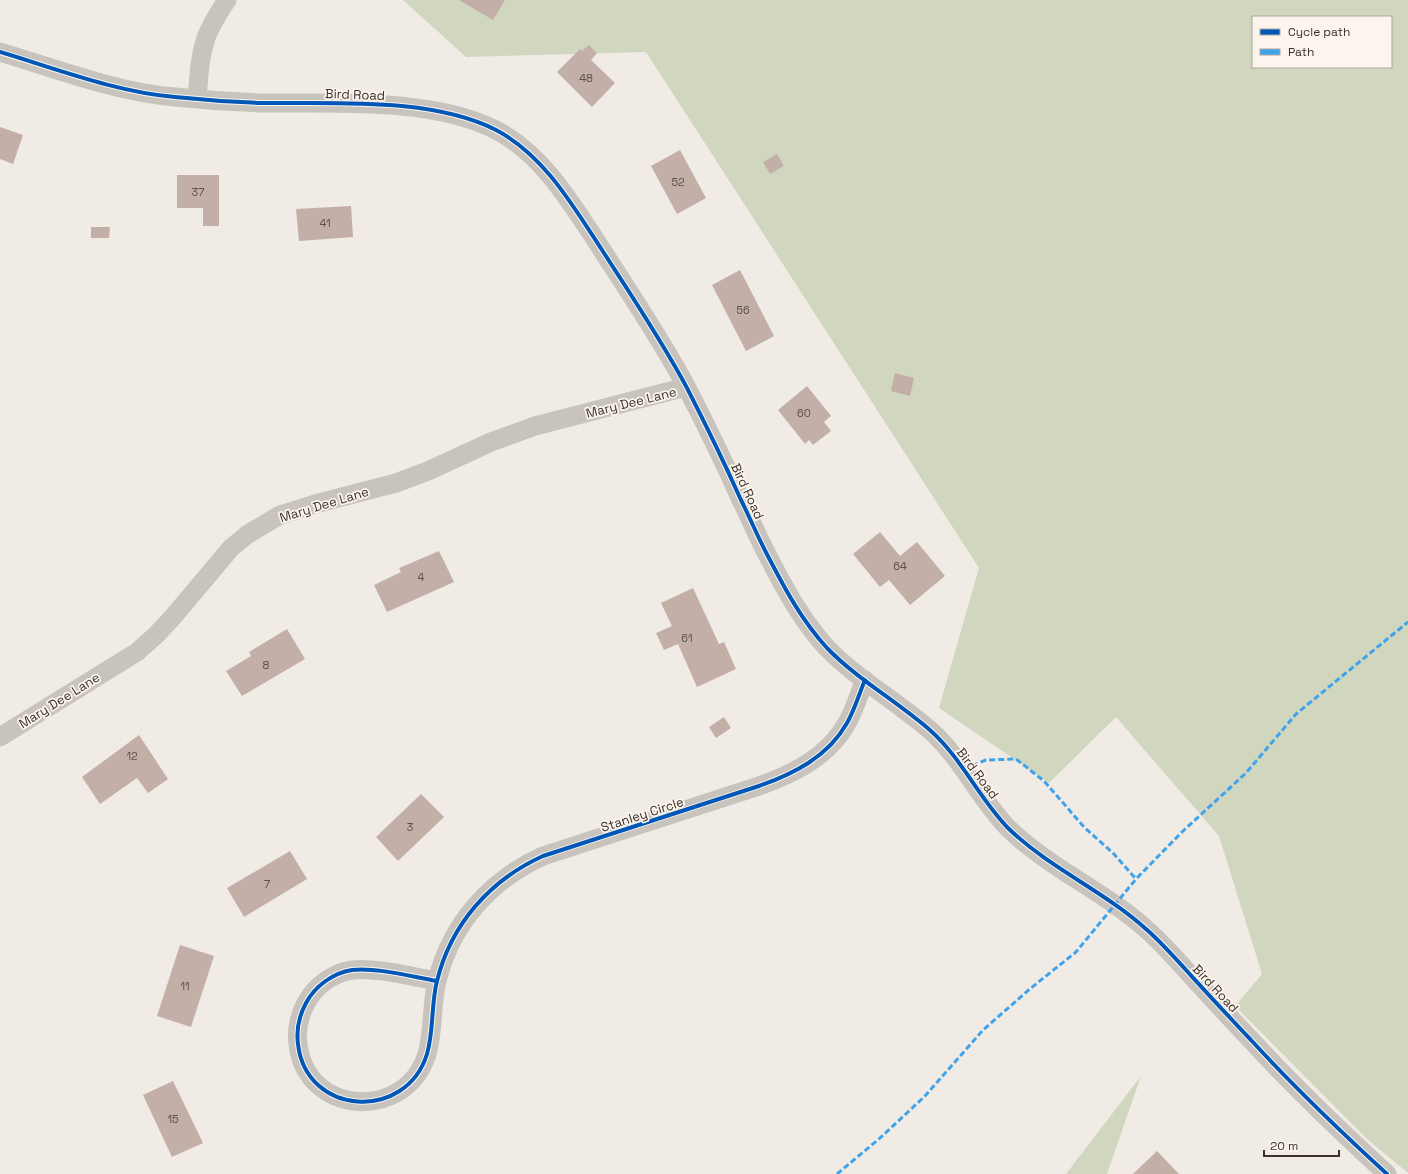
<svg xmlns="http://www.w3.org/2000/svg" width="1408" height="1174" font-family="'Space Grotesk',sans-serif">
	<style>
		.green { fill: #d1d6bf; fill-rule: evenodd }
		.building { fill: #c3afa7 }
		.lines { fill: none; stroke-linecap: round; stroke-linejoin: round }
		.minor { stroke: #c9c3be; stroke-width: 19 }
		.quiet { stroke: #3fa3eb; stroke-width: 3; stroke-dasharray: 6 3; stroke-linecap: butt }
		.cycleway-casing { stroke: #fbf5ee; stroke-width: 6 }
		.cycleway { stroke: #0057b8; stroke-width: 4 }
		.labels { text-anchor: middle; stroke-width: 3.5; stroke-linejoin: round; paint-order: stroke }
		.number-label { font-size: 11px; fill: #5d504a }
		.street-label { font-size: 13px; fill: #3b302b; stroke: #fbf5ee }
	</style>
	<rect width="100%" height="100%" fill="#f0ebe5"/>
	<!-- green -->
	<path class="green" d="M 403,0 L 1408,0 L 1408,1173 L 1367,1139 L 1235,1006 L 1262,974 L 1219,836 L 1116,717 L 1049,783 L 939,708 L 979,568 L 646,52 L 466,57 ZM 1253,17 L 1391,17 L 1391,67 L 1253,67 Z
		M 1141,1076 L 1107,1174 L 1066,1174 Z"/>
	<!-- building -->
	<path class="building" d="M 459,0 L 505,0 L 493,20 Z
		M 589,45 L 597,53 L 591,60 L 615,83 L 592,107 L 557,72 L 580,49 L 582,51 Z
		M 0,127 L 23,135 L 13,164 L 0,159 Z
		M 680,150 L 706,198 L 677,214 L 651,166 Z
		M 777,154 L 784,166 L 770,174 L 763,162 Z
		M 177,175 L 219,175 L 219,226 L 203,226 L 203,208 L 177,208 Z
		M 351,206 L 353,237 L 299,241 L 296,209 Z
		M 91,227 L 110,227 L 109,238 L 91,238 Z
		M 740,270 L 774,336 L 746,351 L 712,285 Z
		M 895,373 L 914,378 L 910,396 L 891,391 Z
		M 807,386 L 831,416 L 824,422 L 831,431 L 813,445 L 809,440 L 805,444 L 778,410 Z
		M 880,532 L 900,556 L 917,542 L 945,576 L 910,605 L 889,580 L 880,587 L 853,554 Z
		M 439,551 L 454,582 L 387,612 L 374,585 L 401,572 L 399,568 Z
		M 693,588 L 719,644 L 724,642 L 736,669 L 697,687 L 678,644 L 664,650 L 656,633 L 672,626 L 661,603 Z
		M 287,629 L 305,659 L 242,696 L 226,671 L 251,656 L 249,652 Z
		M 724,717 L 731,728 L 716,738 L 709,727 Z
		M 139,735 L 168,779 L 148,793 L 137,778 L 100,804 L 82,777 Z
		M 421,794 L 444,817 L 398,861 L 376,837 Z
		M 290,851 L 307,879 L 244,917 L 227,888 Z
		M 180,945 L 214,956 L 191,1027 L 157,1016 Z
		M 173,1081 L 203,1143 L 172,1157 L 143,1095 Z
		M 1157,1151 L 1179,1174 L 1133,1174 Z"/>
	<g class="lines">
		<!-- minor -->
		<path class="minor" d="M 0,52 C 57,69 116,92 175,97 C 204,100 232,102 261,103 C 333,104 431,97 496,130 C 544,155 573,206 602,250 C 631,295 662,341 687,388 C 706,425 724,462 741,500 C 751,520 759,540 770,560 C 786,591 803,622 827,648 C 857,679 898,702 931,731 C 962,759 979,798 1008,828 C 1049,868 1104,891 1146,929 C 1161,942 1173,956 1186,970 C 1208,994 1229,1017 1251,1040 C 1294,1087 1340,1131 1387,1174
			M 197,99 C 199,78 199,58 206,38 C 211,24 219,12 227,0
			M 0,737 L 137,652 L 156,635 L 172,618 L 231,548 L 248,534 L 280,515 L 315,504 L 396,483 L 428,471 L 491,442 L 535,426 L 686,387
			M 437,981 C 413,977 376,967 352,970 C 333,973 315,986 306,1003 C 299,1016 296,1029 298,1044 C 306,1116 406,1122 427,1054 C 434,1030 431,1004 437,981 C 451,924 490,880 543,856 L 759,786 C 793,774 828,757 847,723 C 855,709 859,694 865,680"/>
		<!-- quiet -->
		<path class="quiet" d="M 964,769 L 986,760 L 1016,759 L 1044,781 L 1084,827 L 1113,853 L 1136,879
			M 837,1174 L 879,1139 L 924,1097 L 983,1030 L 1031,988 L 1076,952 L 1136,879 L 1182,832 L 1246,773 L 1296,714 L 1408,622"/>
		<defs>
			<path id="cycleway" d="M 0,52 C 57,69 116,92 175,97 C 204,100 232,102 261,103 C 333,104 431,97 496,130 C 544,155 573,206 602,250 C 631,295 662,341 687,388 C 706,425 724,462 741,500 C 751,520 759,540 770,560 C 786,591 803,622 827,648 C 857,679 898,702 931,731 C 962,759 979,798 1008,828 C 1049,868 1104,891 1146,929 C 1161,942 1173,956 1186,970 C 1208,994 1229,1017 1251,1040 C 1294,1087 1340,1131 1387,1174
				M 437,981 C 413,977 376,967 352,970 C 333,973 315,986 306,1003 C 299,1016 296,1029 298,1044 C 306,1116 406,1122 427,1054 C 434,1030 431,1004 437,981 C 451,924 490,880 543,856 L 759,786 C 793,774 828,757 847,723 C 855,709 859,694 865,680"/>
		</defs>
		<!-- cycleway casing -->
		<use href="#cycleway" class="cycleway-casing"/>
		<!-- cycleway -->
		<use href="#cycleway" class="cycleway"/>
	</g>
	<g class="labels">
		<!-- number labels -->
		<g class="number-label">
			<text x="586" y="82">48</text>
			<text x="678" y="186">52</text>
			<text x="198" y="196">37</text>
			<text x="325" y="227">41</text>
			<text x="743" y="314">56</text>
			<text x="804" y="417">60</text>
			<text x="900" y="570">64</text>
			<text x="421" y="581">4</text>
			<text x="687" y="642">61</text>
			<text x="266" y="669">8</text>
			<text x="132" y="760">12</text>
			<text x="410" y="831">3</text>
			<text x="267" y="888">7</text>
			<text x="185" y="990">11</text>
			<text x="173" y="1123">15</text>
		</g>
		<!-- street labels -->
		<g class="street-label">
			<text transform="translate(355 94) rotate(2)" y="5">Bird Road</text>
			<text transform="translate(631 402) rotate(-14)" y="5">Mary Dee Lane</text>
			<text transform="translate(748 491) rotate(65)" y="5">Bird Road</text>
			<text transform="translate(324 504) rotate(-17)" y="5">Mary Dee Lane</text>
			<text transform="translate(59 700) rotate(-32)" y="5">Mary Dee Lane</text>
			<text transform="translate(978 773) rotate(53)" y="5">Bird Road</text>
			<text transform="translate(642 814) rotate(-18)" y="5">Stanley Circle</text>
			<text transform="translate(1216 988) rotate(47)" y="5">Bird Road</text>
		</g>
	</g>
	<!-- legend -->
	<rect x="1252" y="16" width="140" height="52" fill="#fbf5ee" stroke="#aea6a0"/>
	<rect x="1260" y="29" width="20" height="6" fill="#0057b8" stroke="#aea6a0"/>
	<text x="1288" y="36" font-size="12" fill="#3b302b">Cycle path</text>
	<rect x="1260" y="49" width="20" height="6" fill="#3fa3eb" stroke="#aea6a0"/>
	<text x="1288" y="56" font-size="12" fill="#3b302b">Path</text>
	<!-- scale -->
	<path d="M1264 1150v6h75v-6" fill="none" stroke="#3b302b" stroke-width="2"/>
	<text x="1270" y="1150" font-size="12" fill="#3b302b" stroke="#fbf5ee" stroke-width="3" paint-order="stroke">20 m</text>
</svg>
